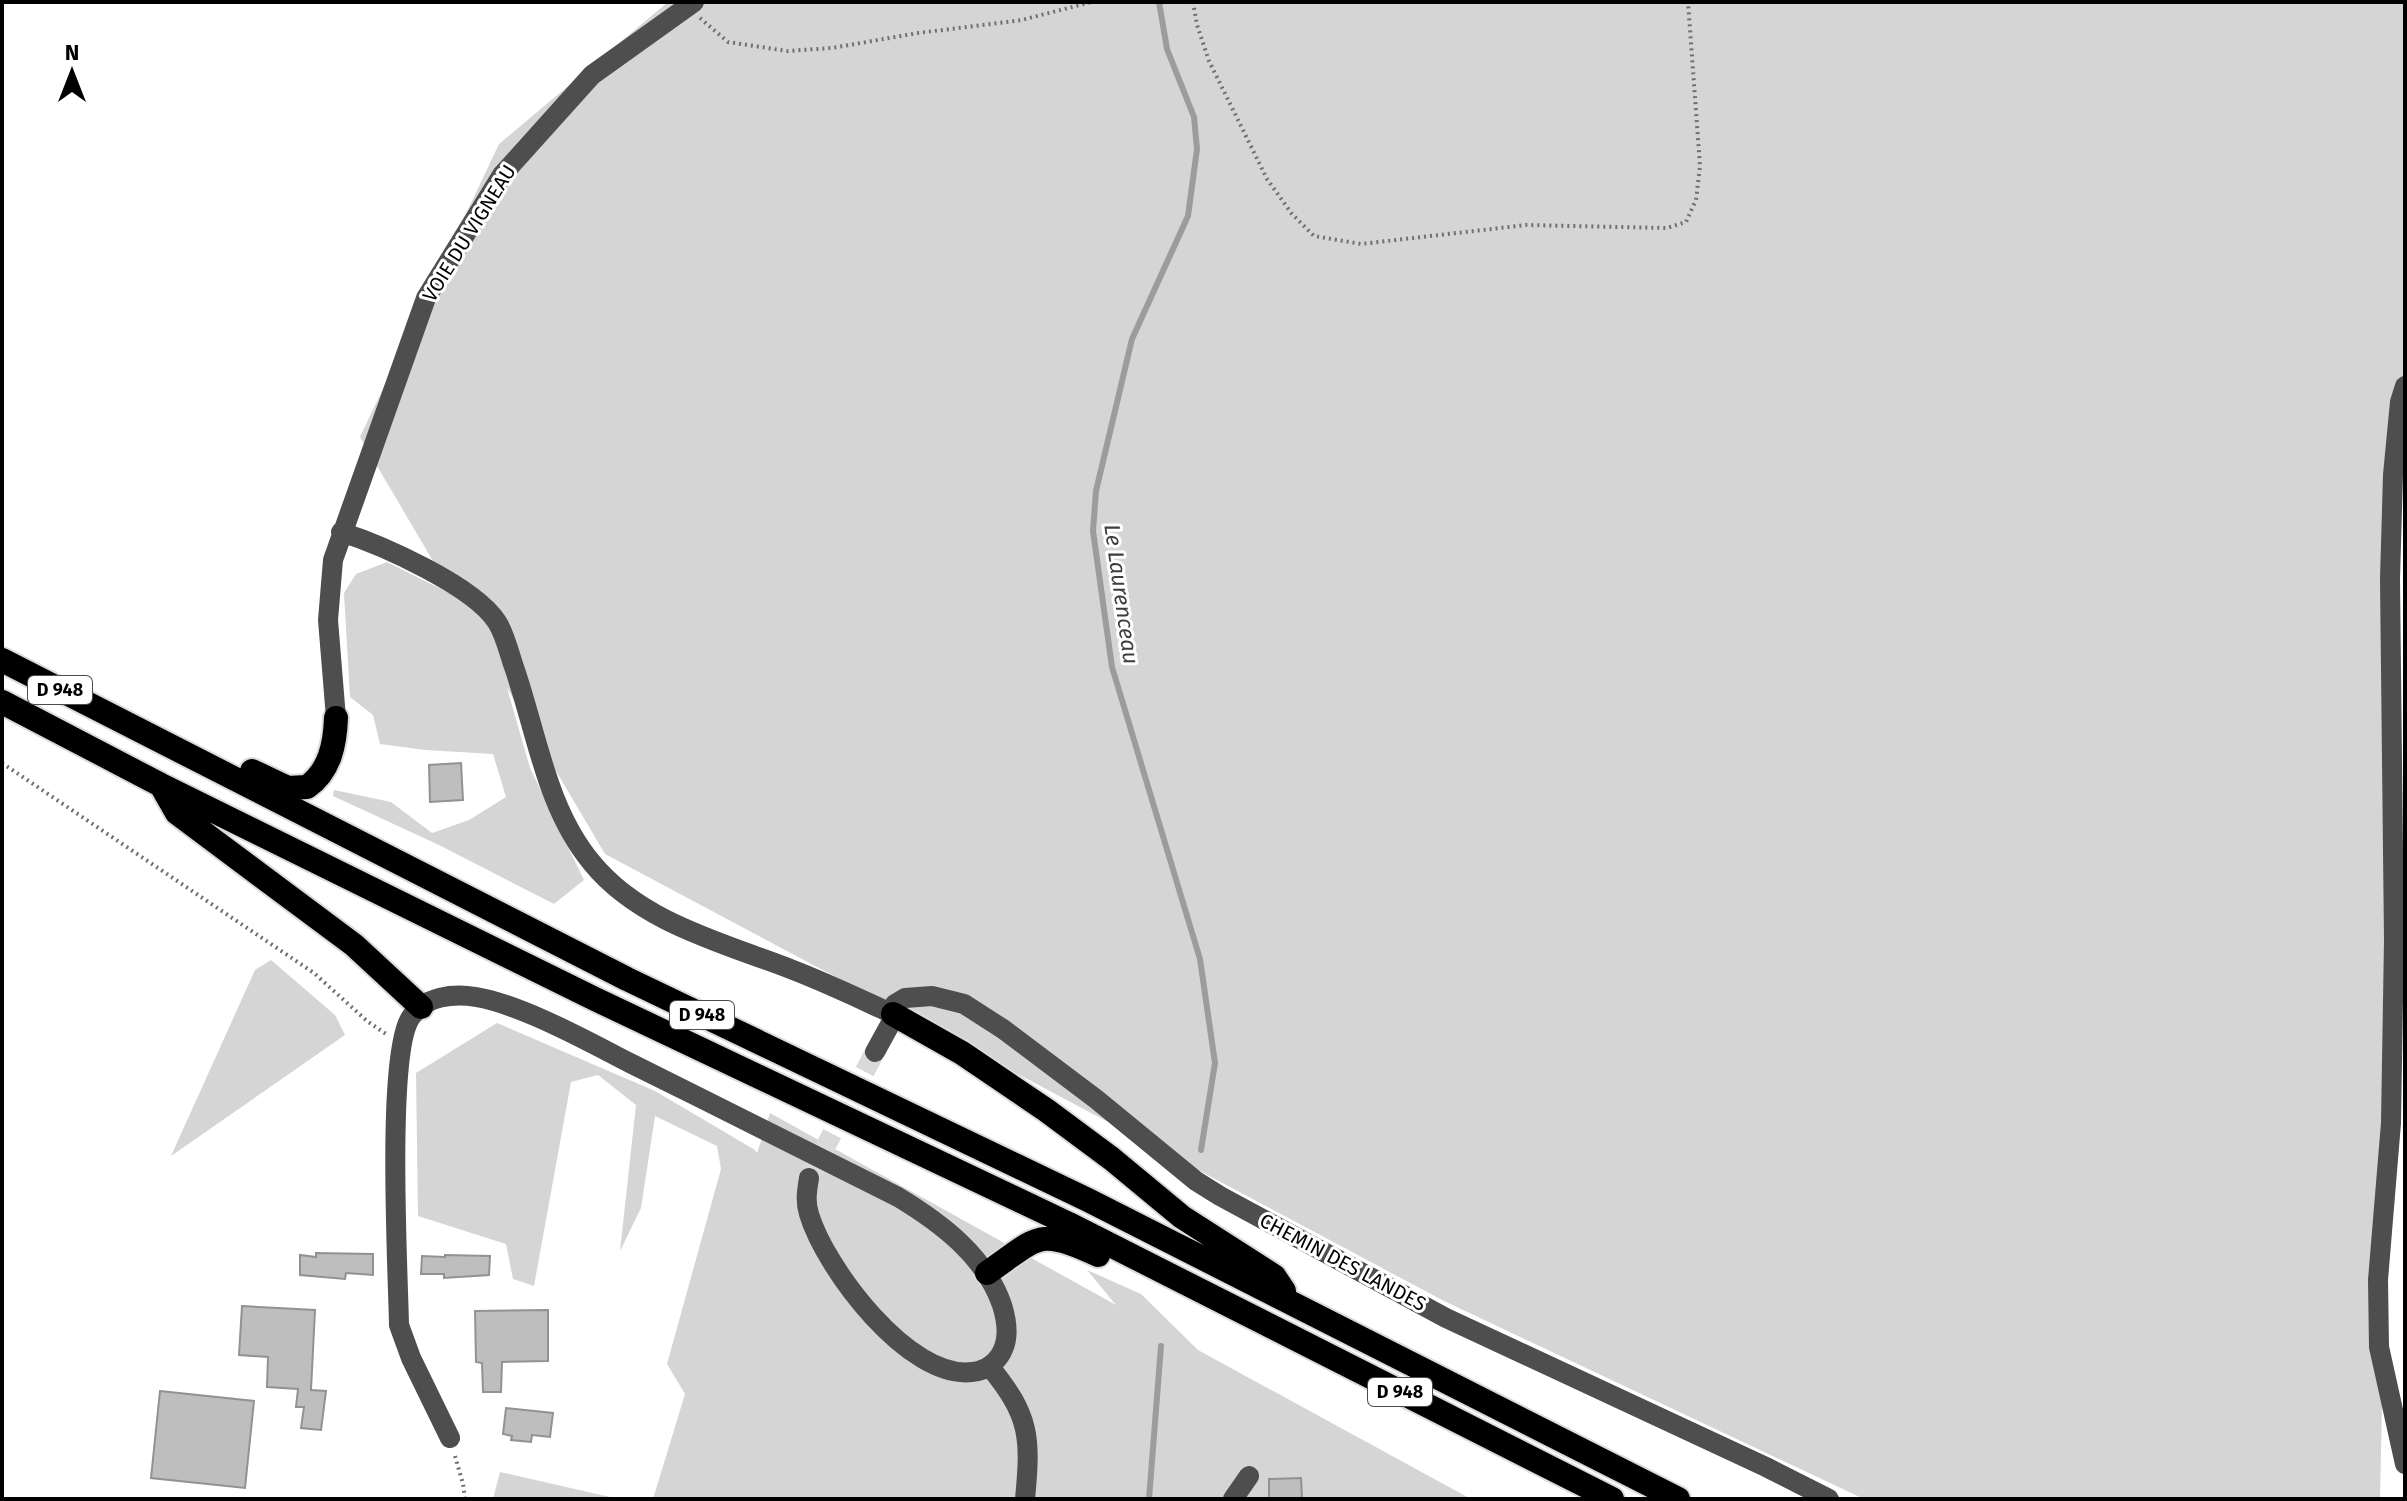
<svg xmlns="http://www.w3.org/2000/svg" width="2407" height="1501" font-family="'Fira Sans',sans-serif">
	<style>
		.green { fill: #d5d5d5 }
		.lines { fill: none; stroke-linecap: round; stroke-linejoin: round }
		.stream { stroke: #9c9c9c; stroke-width: 6 }
		.building { fill: #bebebe; stroke: #929292; stroke-width: 2 }
		.minor-tunnel { stroke: #d9d9d9; stroke-width: 20; stroke-dasharray: 20 10; stroke-linecap: butt }
		.highway-casing { stroke: #dbdbdb; stroke-width: 28 }
		.path { stroke: #707070; stroke-width: 4; stroke-dasharray: 2 4; stroke-linecap: butt }
		.minor { stroke: #4e4e4e; stroke-width: 20 }
		.highway { stroke: #000; stroke-width: 24 }
		.labels { text-anchor: middle; stroke-width: 6; stroke-linejoin: round; paint-order: stroke }
		.shield { fill: #fff; stroke: #4c4c4c; stroke-width: 2 }
		.shield-label { font-size: 18px; font-weight: bold; fill: #000 }
		.street-label { font-size: 20px; fill: #000; stroke: #fff }
		.water-label { font-size: 22px; font-style: italic; fill: #3d3d3d; stroke: #fff }
	</style>
	<rect width="100%" height="100%" fill="#fff"/>
	<!-- green -->
	<path class="green" d="M 668,2 L 2405,2 L 2405,324 L 2380,1499 L 1864,1499 L 1444,1301 L 605,854 L 507,688 L 530,768 L 584,880 L 554,904 L 439,845 L 333,796 L 334,790 L 391,802 L 432,833 L 469,820 L 506,797 L 493,754 L 425,750 L 380,744 L 373,715 L 350,697 L 344,593 L 356,574 L 387,562 L 453,595 L 360,437 L 499,144 Z
		M 271,960 L 335,1015 L 345,1035 L 171,1156 L 255,970 Z
		M 497,1023 L 655,1091 L 755,1150 L 757,1153 L 770,1113 L 1116,1305 L 1087,1270 L 1141,1294 L 1198,1350 L 1471,1499 L 653,1499 L 685,1394 L 667,1364 L 721,1169 L 717,1146 L 655,1116 L 641,1208 L 620,1251 L 636,1105 L 598,1075 L 571,1082 L 534,1286 L 513,1279 L 506,1244 L 418,1216 L 416,1073 Z
		M 500,1472 L 619,1499 L 493,1499 Z"/>
	<g class="lines">
		<!-- stream -->
		<path class="stream" d="M 1159,2 L 1167,49 L 1194,117 L 1197,149 L 1188,216 L 1132,339 L 1096,491 L 1093,531 L 1112,667 L 1200,959 L 1215,1063 L 1201,1150
			M 1149,1499 L 1161,1346"/>
	</g>
	<!-- building -->
	<path class="building" d="M 461,763 L 463,800 L 430,802 L 429,765 Z
		M 316,1253 L 373,1254 L 373,1275 L 346,1273 L 345,1279 L 300,1275 L 300,1255 L 316,1257 Z
		M 445,1255 L 490,1256 L 489,1275 L 444,1278 L 444,1274 L 421,1274 L 422,1256 L 445,1257 Z
		M 242,1306 L 315,1310 L 311,1390 L 326,1391 L 321,1430 L 301,1428 L 304,1407 L 296,1407 L 298,1389 L 267,1387 L 268,1357 L 239,1355 Z
		M 548,1310 L 548,1361 L 502,1362 L 501,1392 L 483,1392 L 482,1363 L 476,1362 L 475,1311 Z
		M 160,1391 L 254,1401 L 245,1488 L 151,1478 Z
		M 506,1408 L 553,1413 L 550,1437 L 532,1435 L 531,1442 L 511,1440 L 512,1436 L 503,1434 Z
		M 1301,1478 L 1302,1499 L 1269,1499 L 1269,1479 Z"/>
	<g class="lines">
		<!-- minor-tunnel -->
		<path class="minor-tunnel" d="M 809,1178 L 875,1052"/>
		<defs>
			<path id="highway" d="M 2,660 L 627,979 L 1088,1200 L 1678,1499
				M 2,702 L 161,785 L 595,999 L 1069,1224 L 1612,1499
				M 252,771 L 288,788 L 307,787 C 330,771 335,744 336,718
				M 161,785 L 177,813 L 354,945 L 421,1007
				M 893,1014 L 962,1053 L 1046,1110 L 1112,1159 L 1182,1217 L 1274,1276 L 1284,1291
				M 987,1273 C 1038,1238 1037,1226 1098,1255"/>
		</defs>
		<!-- highway casing -->
		<use href="#highway" class="highway-casing"/>
		<!-- path -->
		<path class="path" d="M 1193,2 L 1197,25 L 1209,61 L 1267,179 L 1292,214 L 1314,236 L 1361,244 L 1526,225 L 1667,228 L 1686,222 L 1696,200 L 1700,166 L 1688,2
			M 700,18 L 728,42 L 787,51 L 832,48 L 918,33 L 1022,20 L 1091,2
			M 2,763 L 314,973 L 367,1021 L 386,1034
			M 455,1456 L 463,1484 L 465,1499"/>
		<!-- minor -->
		<path class="minor" d="M 2405,386 L 2400,402 L 2393,475 L 2390,579 L 2394,940 L 2391,1123 L 2378,1280 L 2379,1347 L 2405,1464
			M 341,532 C 382,545 474,586 497,622 C 505,634 509,653 514,667 C 537,733 546,808 592,863 C 641,923 724,943 793,970 C 827,983 860,999 893,1014
			M 336,718 L 328,620 L 333,560 L 426,298 L 502,175 L 592,75 L 694,2
			M 875,1052 L 892,1021 L 895,1004 L 905,998 L 932,996 L 964,1004 L 1003,1029 L 1096,1099 L 1196,1181 L 1220,1196 L 1446,1318 L 1766,1467 L 1829,1499
			M 990,1367 C 1030,1416 1031,1437 1025,1499
			M 450,1438 L 411,1358 L 399,1325 C 398,1271 386,1052 411,1017 C 425,996 454,993 476,997 C 523,1005 589,1042 632,1064 C 721,1108 810,1153 898,1197 C 941,1223 985,1256 1002,1305 C 1006,1318 1009,1334 1004,1347 C 999,1361 987,1371 972,1372 C 909,1380 825,1268 809,1214 C 805,1202 807,1190 809,1178
			M 1233,1499 L 1249,1476"/>
		<!-- highway -->
		<use href="#highway" class="highway"/>
	</g>
	<g class="labels">
		<!-- shield labels -->
		<g class="shield">
			<rect x="28" y="676" width="64" height="28" rx="6"/>
			<rect x="670" y="1001" width="64" height="28" rx="6"/>
			<rect x="1368" y="1378" width="64" height="28" rx="6"/>
		</g>
		<g class="shield-label">
			<text x="60" y="696">D 948</text>
			<text x="702" y="1021">D 948</text>
			<text x="1400" y="1398">D 948</text>
		</g>
		<!-- street labels -->
		<g class="street-label">
			<text transform="translate(469 233) rotate(-58)" y="7">VOIE DU VIGNEAU</text>
			<text transform="translate(1343 1262) rotate(28)" y="7">CHEMIN DES LANDES</text>
		</g>
		<!-- water labels -->
		<g class="water-label">
			<text transform="translate(1122 594) rotate(82)" y="8">Le Laurenceau</text>
		</g>
	</g>
	<!-- border -->
	<rect width="2407" height="1501" fill="none" stroke="#000000" stroke-width="8"/>
	<!-- north arrow -->
	<g transform="translate(72 72)" stroke="#ffffff" stroke-width="6" paint-order="stroke">
	<path d="M0-6L14 30L0 20L-14 30Z" fill="#000000"/>
	<text y="-12" font-size="22" font-weight="bold" text-anchor="middle" fill="#000000">N</text>
	</g>
</svg>
